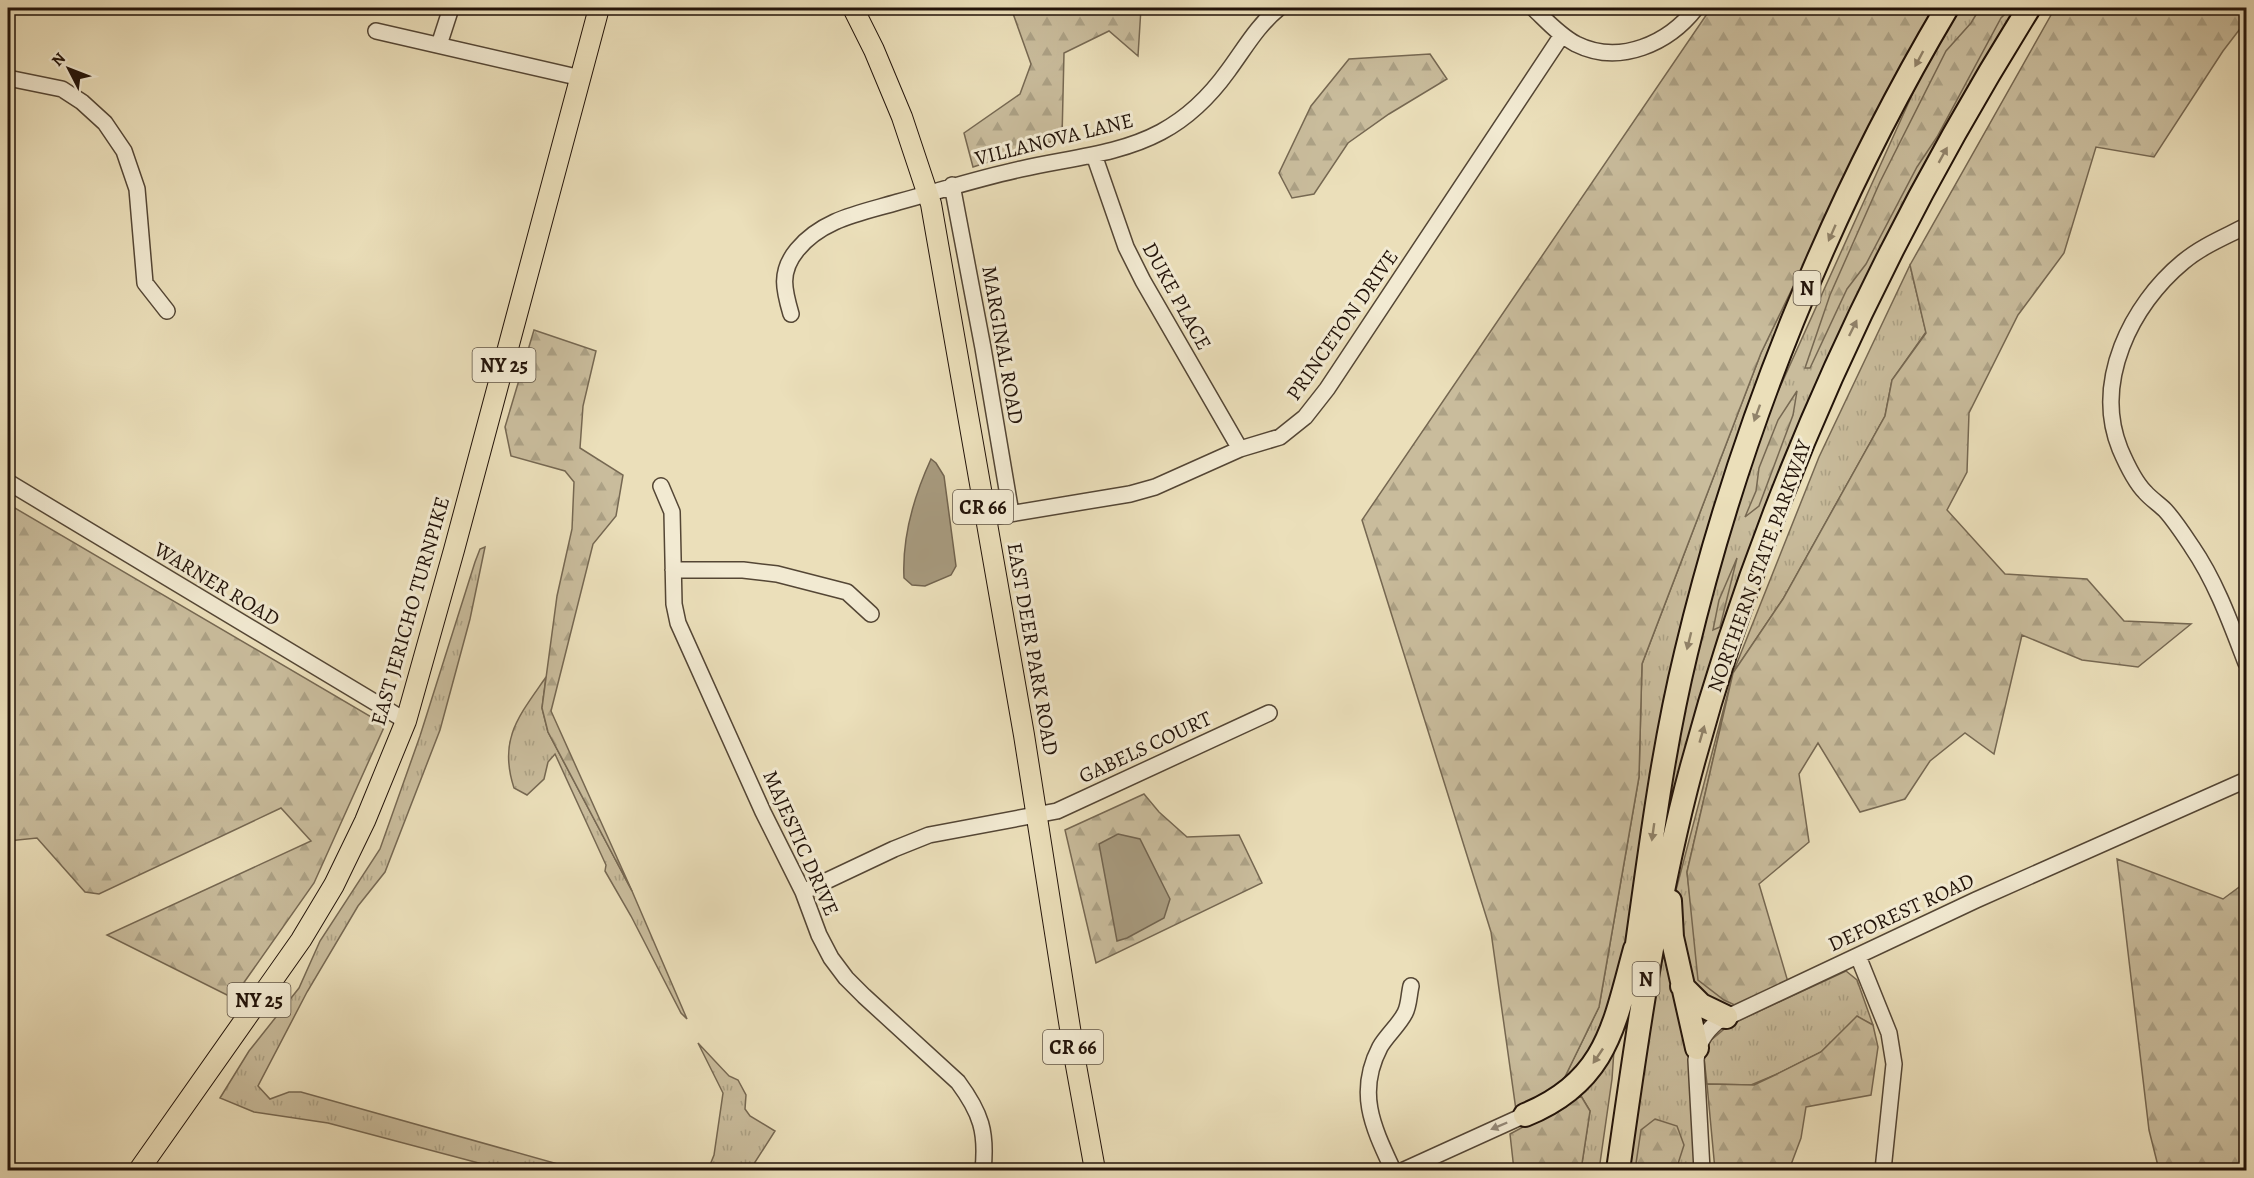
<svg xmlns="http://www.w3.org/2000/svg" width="2254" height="1178" font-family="Alegreya,serif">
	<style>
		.grass { fill: url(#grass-tufts); stroke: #766852; stroke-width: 1.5 }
		.forest { fill: url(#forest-firs); stroke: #766852; stroke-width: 1.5 }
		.water { fill: #a79a7e; stroke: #72644f; stroke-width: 1.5 }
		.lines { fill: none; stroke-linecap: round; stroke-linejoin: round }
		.minor-casing { stroke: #544635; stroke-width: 18 }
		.major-casing { stroke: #221309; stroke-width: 22 }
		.highway-casing { stroke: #221309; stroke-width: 26 }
		.minor { stroke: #f2ead2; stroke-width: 15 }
		.major { stroke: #ebdfba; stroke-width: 20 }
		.highway { stroke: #ebdfba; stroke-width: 22 }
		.oneway { fill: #91836a }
		.oneway2 { fill: #948978 }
		.labels { text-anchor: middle; stroke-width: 6; stroke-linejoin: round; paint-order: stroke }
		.shield { fill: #f2ead2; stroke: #605445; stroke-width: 1.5 }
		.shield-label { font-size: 20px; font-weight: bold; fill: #221309 }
		.street-label { font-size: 21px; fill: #221309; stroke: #f2ead2 }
	</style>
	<defs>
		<pattern id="grass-tufts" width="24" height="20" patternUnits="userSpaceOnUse" patternTransform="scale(1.5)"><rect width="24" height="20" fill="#c9bc9c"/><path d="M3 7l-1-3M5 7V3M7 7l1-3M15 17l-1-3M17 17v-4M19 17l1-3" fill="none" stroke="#aca185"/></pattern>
		<pattern id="forest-firs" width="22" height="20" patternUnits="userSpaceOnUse" patternTransform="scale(1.5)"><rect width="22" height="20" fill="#c9bc9c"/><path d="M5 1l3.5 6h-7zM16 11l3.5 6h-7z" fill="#aca185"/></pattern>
	</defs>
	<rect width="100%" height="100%" fill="#ebdfba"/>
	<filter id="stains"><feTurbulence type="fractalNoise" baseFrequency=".00333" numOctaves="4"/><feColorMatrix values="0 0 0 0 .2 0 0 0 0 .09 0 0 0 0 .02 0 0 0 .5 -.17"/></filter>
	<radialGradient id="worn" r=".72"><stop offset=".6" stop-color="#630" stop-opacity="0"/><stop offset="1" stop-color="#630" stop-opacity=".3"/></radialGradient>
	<!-- grass -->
	<path class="grass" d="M 1958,8 L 2023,8 L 1844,335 L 1655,889 L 1665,808 L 1697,639 L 1756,440 L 1931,53 Z
		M 1811,248 L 1662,723 L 1641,835 L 1627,938 L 1612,1027 L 1559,1089 L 1599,1007 L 1639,777 L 1642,664 L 1761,353 Z
		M 1910,265 L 1926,332 L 1892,380 L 1885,416 L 1783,599 L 1733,673 L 1687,872 L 1693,921 L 1739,1007 L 1728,1010 L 1689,984 L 1675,894 L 1733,673 L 1819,457 Z
		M 485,547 L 470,619 L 440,730 L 385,872 L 358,906 L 307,992 L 258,1086 L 270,1099 L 289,1092 L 301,1092 L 579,1170 L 505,1170 L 328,1123 L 254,1112 L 220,1098 L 249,1051 L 299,988 L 320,941 L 380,849 L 420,736 L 475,562 L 480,549 Z
		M 546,677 L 542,708 L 548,732 L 632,891 L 687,1019 L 681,1013 L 631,916 L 605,871 L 606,865 L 555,754 L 548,762 L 544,779 L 527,795 L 514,788 C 498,739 519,716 546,677 Z
		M 1663,934 L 1692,1068 L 1697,1170 L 1630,1170 L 1649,1018 Z
		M 1846,971 L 1857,980 L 1873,1025 L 1857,1017 L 1821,1052 L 1775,1075 L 1751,1085 L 1707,1084 L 1704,1058 L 1710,1041 L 1729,1025 Z
		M 698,1043 L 729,1076 L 738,1080 L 746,1095 L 745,1109 L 750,1116 L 775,1131 L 750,1170 L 708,1170 L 714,1155 L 723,1093 Z
		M 1614,1050 L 1612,1079 L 1599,1170 L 1581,1170 L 1590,1111 L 1581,1096 L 1547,1114 Z"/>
	<!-- forest -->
	<path class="forest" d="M 1011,8 L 1141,8 L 1138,56 L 1109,31 L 1064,53 L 1062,138 L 973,167 L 964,133 L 1020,94 L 1031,64 Z
		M 1711,8 L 1936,8 L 1897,72 L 1761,353 L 1642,664 L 1639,777 L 1599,1007 L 1559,1089 L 1516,1110 L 1491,932 L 1362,520 Z
		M 1980,8 L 2011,8 L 2001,18 L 1937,137 L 1917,167 L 1866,264 L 1847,289 L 1810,368 L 1805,368 L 1830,295 L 1880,182 L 1946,51 L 1971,23 Z
		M 2055,8 L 2246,8 L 2246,21 L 2223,51 L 2154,157 L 2096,147 L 2064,253 L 2018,315 L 1969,413 L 1967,472 L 1947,510 L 2005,574 L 2087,579 L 2124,621 L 2191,624 L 2138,667 L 2082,660 L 2022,635 L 1994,754 L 1965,733 L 1930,761 L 1905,799 L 1860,812 L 1818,743 L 1799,774 L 1809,842 L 1759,884 L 1788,982 L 1739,1007 L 1724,1000 L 1698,980 L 1687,872 L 1733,673 L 1783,599 L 1885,416 L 1892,380 L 1926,333 L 1910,265 Z
		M 1430,54 L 1447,79 L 1389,114 L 1348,143 L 1314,194 L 1292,198 L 1279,173 L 1311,106 L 1349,59 Z
		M 534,330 L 596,351 L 583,406 L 580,448 L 623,475 L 616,516 L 593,544 L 551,711 L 632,891 L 548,732 L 542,708 L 557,596 L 572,529 L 574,482 L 565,471 L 511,456 L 505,427 Z
		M 1797,391 L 1793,415 L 1759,506 L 1745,517 L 1756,491 L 1759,468 L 1778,420 Z
		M 8,504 L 385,725 L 314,883 L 233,998 L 107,935 L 311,841 L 281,808 L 99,894 L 85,892 L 37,838 L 8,841 Z
		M 1737,558 L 1720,627 L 1713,630 L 1719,600 Z
		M 1144,794 L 1159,812 L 1187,837 L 1239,835 L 1262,883 L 1096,963 L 1065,830 Z
		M 2117,859 L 2223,899 L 2246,882 L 2246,1170 L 2159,1170 L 2149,1130 Z
		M 1857,1016 L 1873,1025 L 1878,1047 L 1871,1095 L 1806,1107 L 1801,1138 L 1789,1170 L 1715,1170 L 1707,1084 L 1754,1085 L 1775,1075 L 1821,1052 Z
		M 1581,1096 L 1590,1111 L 1581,1170 L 1514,1170 L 1510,1134 Z
		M 1655,1119 L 1677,1126 L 1684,1145 L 1676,1170 L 1635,1170 L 1641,1130 Z"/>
	<!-- water -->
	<path class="water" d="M 931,459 L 936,463 L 944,476 L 956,566 L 951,575 L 925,586 L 912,585 L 904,578 C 902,538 914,496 931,459 Z
		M 1118,834 L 1140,839 L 1170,899 L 1164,918 L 1127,938 L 1117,941 L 1099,844 Z"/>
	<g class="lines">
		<defs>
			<path id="minor" d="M 1533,8 C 1546,20 1559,35 1576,44 C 1620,66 1669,43 1696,8
				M 376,31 L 581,78
				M 439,45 L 451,8
				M 8,78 L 62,89 L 82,102 L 105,123 L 124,151 L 137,189 L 145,283 L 167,311
				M 1094,155 L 1126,247 L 1143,281 L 1240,449
				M 952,185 L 983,348 L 1011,513
				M 2246,226 C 2225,237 2202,246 2183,262 C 2131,305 2093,382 2120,449 C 2126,463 2134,481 2145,492 C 2151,499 2159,504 2165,510 C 2175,521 2184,535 2192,547 C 2216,582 2231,624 2246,663
				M 791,314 C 784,290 779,272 797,250 C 822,219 861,213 898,202 C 939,191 979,178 1021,169 C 1068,158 1118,155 1161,132 C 1189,117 1210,96 1228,71 C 1245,48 1257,26 1279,8
				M 8,482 L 406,721
				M 661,486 L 672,512 L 674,604 L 678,623 L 763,812 L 803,892 L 819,935 L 831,958 L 846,978 L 864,996 L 958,1082 C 981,1113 987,1132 983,1170
				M 985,518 L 1130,494 L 1155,487 L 1240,449 L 1280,437 L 1305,417 L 1327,389 L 1562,35
				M 673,570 L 743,570 L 777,574 L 847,592 L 871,614
				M 803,892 L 894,849 L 929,835 L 1057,811 L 1269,713
				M 1858,956 L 1889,1033 L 1894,1064 L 1883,1170
				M 1393,1170 C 1373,1127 1356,1093 1380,1047 C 1387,1035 1399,1025 1405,1013 C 1409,1006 1409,994 1411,986
				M 1404,1170 L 1525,1115
				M 1702,1170 L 1696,1060 C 1698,1044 1704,1033 1717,1022 L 1976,900 L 2246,780"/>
			<path id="major" d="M 853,8 L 874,50 L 902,117 L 931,204 L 1024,735 L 1075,1060 L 1095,1170
				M 139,1170 L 301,940 L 334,885 L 365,821 L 406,721 L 454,550 L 599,8"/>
			<path id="highway" d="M 1670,901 L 1672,937 L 1697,1048
				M 1634,965 C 1649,861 1661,756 1686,653 C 1739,430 1830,205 1947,8
				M 1682,986 L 1701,1005 L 1726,1017
				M 1525,1115 C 1607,1082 1614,1025 1635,949
				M 1618,1170 C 1636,1042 1654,915 1686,789 C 1758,511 1878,250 2029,8"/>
		</defs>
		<!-- minor casing -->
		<use href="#minor" class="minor-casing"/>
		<!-- major casing -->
		<use href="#major" class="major-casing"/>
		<!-- highway casing -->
		<use href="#highway" class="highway-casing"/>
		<!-- minor -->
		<use href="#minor" class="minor"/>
		<!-- major -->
		<use href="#major" class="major"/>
		<!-- highway -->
		<use href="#highway" class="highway"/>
	</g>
	<!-- one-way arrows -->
	<defs><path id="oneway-solid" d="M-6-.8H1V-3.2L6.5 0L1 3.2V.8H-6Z" transform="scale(1.5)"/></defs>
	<g class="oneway">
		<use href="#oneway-solid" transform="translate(1919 59) rotate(118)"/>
		<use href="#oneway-solid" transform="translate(1943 155) rotate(-61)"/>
		<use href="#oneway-solid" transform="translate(1832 233) rotate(114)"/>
		<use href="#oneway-solid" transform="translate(1853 328) rotate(-64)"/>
		<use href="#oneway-solid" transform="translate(1757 413) rotate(110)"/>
		<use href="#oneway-solid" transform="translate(1689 641) rotate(104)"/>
		<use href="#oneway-solid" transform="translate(1702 734) rotate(-74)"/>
		<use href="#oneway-solid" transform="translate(1653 832) rotate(98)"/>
		<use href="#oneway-solid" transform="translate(1598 1056) rotate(124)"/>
	</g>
	<use class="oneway2" href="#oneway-solid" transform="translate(1499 1126) rotate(157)"/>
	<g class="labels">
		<!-- shield labels -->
		<g class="shield">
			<rect x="1793.5" y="271" width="27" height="34" rx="4.5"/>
			<rect x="472.5" y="348" width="63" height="34" rx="4.5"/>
			<rect x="953" y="490" width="60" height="34" rx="4.5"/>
			<rect x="1632.5" y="962" width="27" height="34" rx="4.5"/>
			<rect x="227.5" y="983" width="63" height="34" rx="4.5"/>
			<rect x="1043" y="1030" width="60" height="34" rx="4.5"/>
		</g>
		<g class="shield-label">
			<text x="1807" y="295">N</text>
			<text x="504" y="372">NY 25</text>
			<text x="983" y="514">CR 66</text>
			<text x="1646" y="986">N</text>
			<text x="259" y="1007">NY 25</text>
			<text x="1073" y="1054">CR 66</text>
		</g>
		<!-- street labels -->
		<g class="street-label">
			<text transform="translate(1054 139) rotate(-14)" y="7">VILLANOVA LANE</text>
			<text transform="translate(1177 296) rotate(61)" y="7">DUKE PLACE</text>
			<text transform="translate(1342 325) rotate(-55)" y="7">PRINCETON DRIVE</text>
			<text transform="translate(1003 345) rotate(80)" y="7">MARGINAL ROAD</text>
			<text transform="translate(1759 566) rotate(-70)" y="7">NORTHERN STATE PARKWAY</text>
			<text transform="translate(217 584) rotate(31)" y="7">WARNER ROAD</text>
			<text transform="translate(410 611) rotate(-74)" y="7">EAST JERICHO TURNPIKE</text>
			<text transform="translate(1033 649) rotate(80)" y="7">EAST DEER PARK ROAD</text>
			<text transform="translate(1145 747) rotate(-25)" y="7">GABELS COURT</text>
			<text transform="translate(801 843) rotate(66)" y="7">MAJESTIC DRIVE</text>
			<text transform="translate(1901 912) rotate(-25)" y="7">DEFOREST ROAD</text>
		</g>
	</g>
	<!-- margin -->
	<rect width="2254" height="1178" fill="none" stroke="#ebdfba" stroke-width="30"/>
	<rect x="9" y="9" width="2236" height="1160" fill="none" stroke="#221309" stroke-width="3"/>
	<rect x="15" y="15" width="2224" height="1148" fill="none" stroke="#221309" stroke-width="1.5"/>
	<!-- north arrow -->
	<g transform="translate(69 69) rotate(312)" stroke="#f2ead2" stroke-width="4.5" paint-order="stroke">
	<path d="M0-4.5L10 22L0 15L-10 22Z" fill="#221309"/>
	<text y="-9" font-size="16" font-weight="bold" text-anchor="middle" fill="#221309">N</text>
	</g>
	<rect width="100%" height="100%" filter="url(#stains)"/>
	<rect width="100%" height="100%" fill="url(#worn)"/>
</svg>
